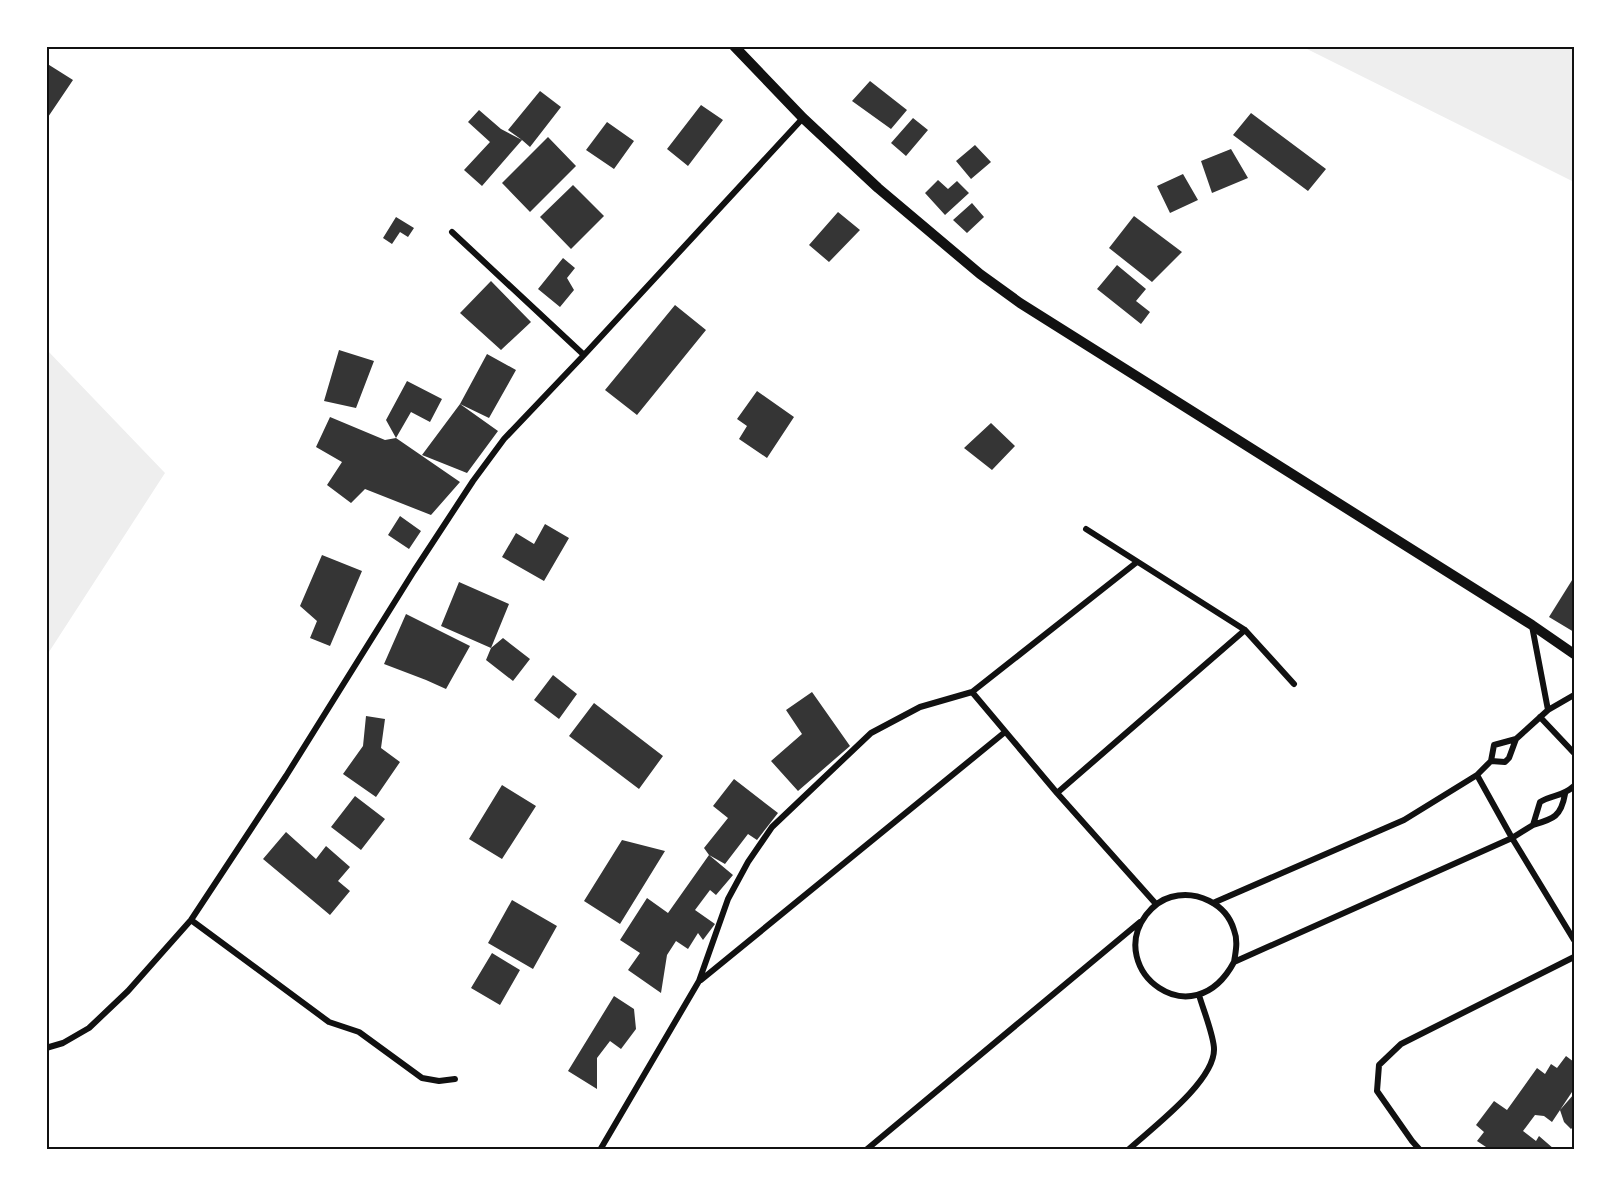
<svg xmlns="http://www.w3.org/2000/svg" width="1621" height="1196" font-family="Bitter,serif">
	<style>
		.green { fill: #eee }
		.building { fill: #353535 }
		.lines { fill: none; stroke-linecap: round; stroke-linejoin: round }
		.minor { stroke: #111; stroke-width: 6 }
		.tertiary { stroke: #111; stroke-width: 10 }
		.neatline { fill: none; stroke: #111; stroke-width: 2 }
	</style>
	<rect width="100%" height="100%" fill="#fff"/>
	<!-- green -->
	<path class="green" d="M 1303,47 L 1574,47 L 1574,182 Z
		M 47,350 L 165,473 L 47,655 Z"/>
	<!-- building -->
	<path class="building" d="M 46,63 L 73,80 L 46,120 Z
		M 870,81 L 907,110 L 891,129 L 852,101 Z
		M 540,91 L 561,107 L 530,147 L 522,140 L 482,186 L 464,170 L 490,142 L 468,122 L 479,110 L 501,129 L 522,140 L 508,130 Z
		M 701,105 L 723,120 L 688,166 L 667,149 Z
		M 1251,113 L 1326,169 L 1308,191 L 1233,135 Z
		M 913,118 L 928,130 L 906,156 L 891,143 Z
		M 607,122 L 634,141 L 614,169 L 586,150 Z
		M 548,137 L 576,166 L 530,212 L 502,183 Z
		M 975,145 L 991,162 L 971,179 L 956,161 Z
		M 1231,149 L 1248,178 L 1212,193 L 1201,161 Z
		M 1183,174 L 1198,200 L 1170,213 L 1157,186 Z
		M 938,180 L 948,189 L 957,181 L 969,193 L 945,215 L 925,193 Z
		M 573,185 L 604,216 L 571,249 L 540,217 Z
		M 972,203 L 984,217 L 967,233 L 953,220 Z
		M 838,212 L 860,230 L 829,262 L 809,245 Z
		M 1134,216 L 1182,252 L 1152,282 L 1109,248 Z
		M 396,217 L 414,228 L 408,237 L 400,232 L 392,244 L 383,238 Z
		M 563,258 L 575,268 L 567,278 L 574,290 L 560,307 L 538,289 Z
		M 1117,265 L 1146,289 L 1136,301 L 1150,312 L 1141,324 L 1097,289 Z
		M 491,281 L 531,322 L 501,350 L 460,313 Z
		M 675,305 L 706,330 L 637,415 L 605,390 Z
		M 339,350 L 374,361 L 356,408 L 324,401 Z
		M 487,354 L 516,370 L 489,418 L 460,404 Z
		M 407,381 L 442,399 L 430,422 L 411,412 L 396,438 L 386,420 Z
		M 757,391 L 794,417 L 767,458 L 739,439 L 747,426 L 737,419 Z
		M 460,404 L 498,431 L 467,473 L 422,455 Z
		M 330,417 L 385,440 L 396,438 L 460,482 L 431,515 L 365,489 L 351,503 L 327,485 L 342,462 L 316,447 Z
		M 991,423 L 1015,446 L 992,470 L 964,448 Z
		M 400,516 L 421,531 L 409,549 L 388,535 Z
		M 545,524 L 569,538 L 544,581 L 502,557 L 516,533 L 534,544 Z
		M 322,555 L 362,571 L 330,646 L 310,638 L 317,621 L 300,606 Z
		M 1574,577 L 1574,632 L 1549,617 Z
		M 459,582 L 509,604 L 491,648 L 441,626 Z
		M 406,614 L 470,646 L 446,689 L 426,680 L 384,664 Z
		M 503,638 L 530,659 L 513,681 L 486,660 L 491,648 Z
		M 553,675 L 577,694 L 559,719 L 534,700 Z
		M 812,692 L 850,746 L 798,791 L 771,761 L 802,734 L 786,710 Z
		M 594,703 L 663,756 L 639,789 L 569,736 Z
		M 366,716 L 385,719 L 381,748 L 400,762 L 376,797 L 343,774 L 363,746 Z
		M 734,779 L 778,813 L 757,840 L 748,834 L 725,864 L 709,855 L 704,848 L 728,818 L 713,806 Z
		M 502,785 L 536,806 L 502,859 L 469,839 Z
		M 355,796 L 385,819 L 361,850 L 331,827 Z
		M 286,832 L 316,859 L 326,846 L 350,867 L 338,881 L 350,891 L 330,915 L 263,859 Z
		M 622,840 L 665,851 L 620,924 L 584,901 Z
		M 709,855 L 733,875 L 716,895 L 710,890 L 695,910 L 715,924 L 703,940 L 698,933 L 688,949 L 676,941 L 667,955 L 661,993 L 628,970 L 640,953 L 620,940 L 647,898 L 668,913 Z
		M 512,900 L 557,926 L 533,969 L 488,943 Z
		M 492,953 L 520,970 L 500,1005 L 471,988 Z
		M 614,996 L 634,1009 L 636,1029 L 621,1049 L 610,1041 L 597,1058 L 597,1089 L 568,1071 Z
		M 1566,1056 L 1574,1062 L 1574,1089 L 1552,1122 L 1544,1116 L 1535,1115 L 1523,1131 L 1536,1141 L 1539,1136 L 1554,1149 L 1489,1149 L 1477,1141 L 1484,1132 L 1476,1125 L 1494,1101 L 1507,1110 L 1537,1068 L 1545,1074 L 1551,1064 L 1557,1068 Z
		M 1574,1094 L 1574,1126 L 1571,1129 L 1564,1122 L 1560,1110 Z"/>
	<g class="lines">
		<!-- minor -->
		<path class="minor" d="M 452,232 L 584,355
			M 1086,529 L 1245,630 L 1294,684
			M 972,692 L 1057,793 L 1156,904
			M 1548,710 L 1574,695
			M 1540,717 L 1574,753
			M 1491,761 L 1494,745 L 1516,739 L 1548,710 L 1532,626
			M 1477,775 L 1512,838 L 1574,940
			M 1057,793 L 1245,630
			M 1533,825 C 1553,819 1561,817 1565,794
			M 1213,903 L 1404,820 L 1477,775 L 1491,761 L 1505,762 L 1509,758 L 1516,739
			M 191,920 L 329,1022 L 359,1032 L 422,1078 L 439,1081 L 455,1079
			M 1234,962 C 1236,951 1238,940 1234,930 C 1226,903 1196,890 1171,897 C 1160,900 1153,906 1146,915 C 1105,970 1193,1039 1234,962 L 1512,838 L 1533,825 L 1540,802 C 1554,794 1562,797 1574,786
			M 701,980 L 1005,732
			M 46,1048 L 63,1043 L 89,1028 L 128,991 L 191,920 L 286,776 L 414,571 L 473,481 L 504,439 L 584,355 L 803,118
			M 600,1150 L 699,981 L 728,899 L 748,862 L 772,827 L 871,733 L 920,707 L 972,692 L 1137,562
			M 866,1150 L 1140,922
			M 1128,1150 C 1152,1128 1215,1081 1214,1049 C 1214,1036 1203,1009 1199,995
			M 1420,1150 L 1412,1141 L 1377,1091 L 1379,1065 L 1401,1044 L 1574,957"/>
		<!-- tertiary -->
		<path class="tertiary" d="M 734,46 L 803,118 L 878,188 L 980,274 L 1020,303 L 1532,625 L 1574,654"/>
	</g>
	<!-- border -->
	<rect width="1621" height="1196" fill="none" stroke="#ffffff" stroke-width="96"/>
	<rect x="48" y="48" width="1525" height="1100" class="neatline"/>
</svg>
